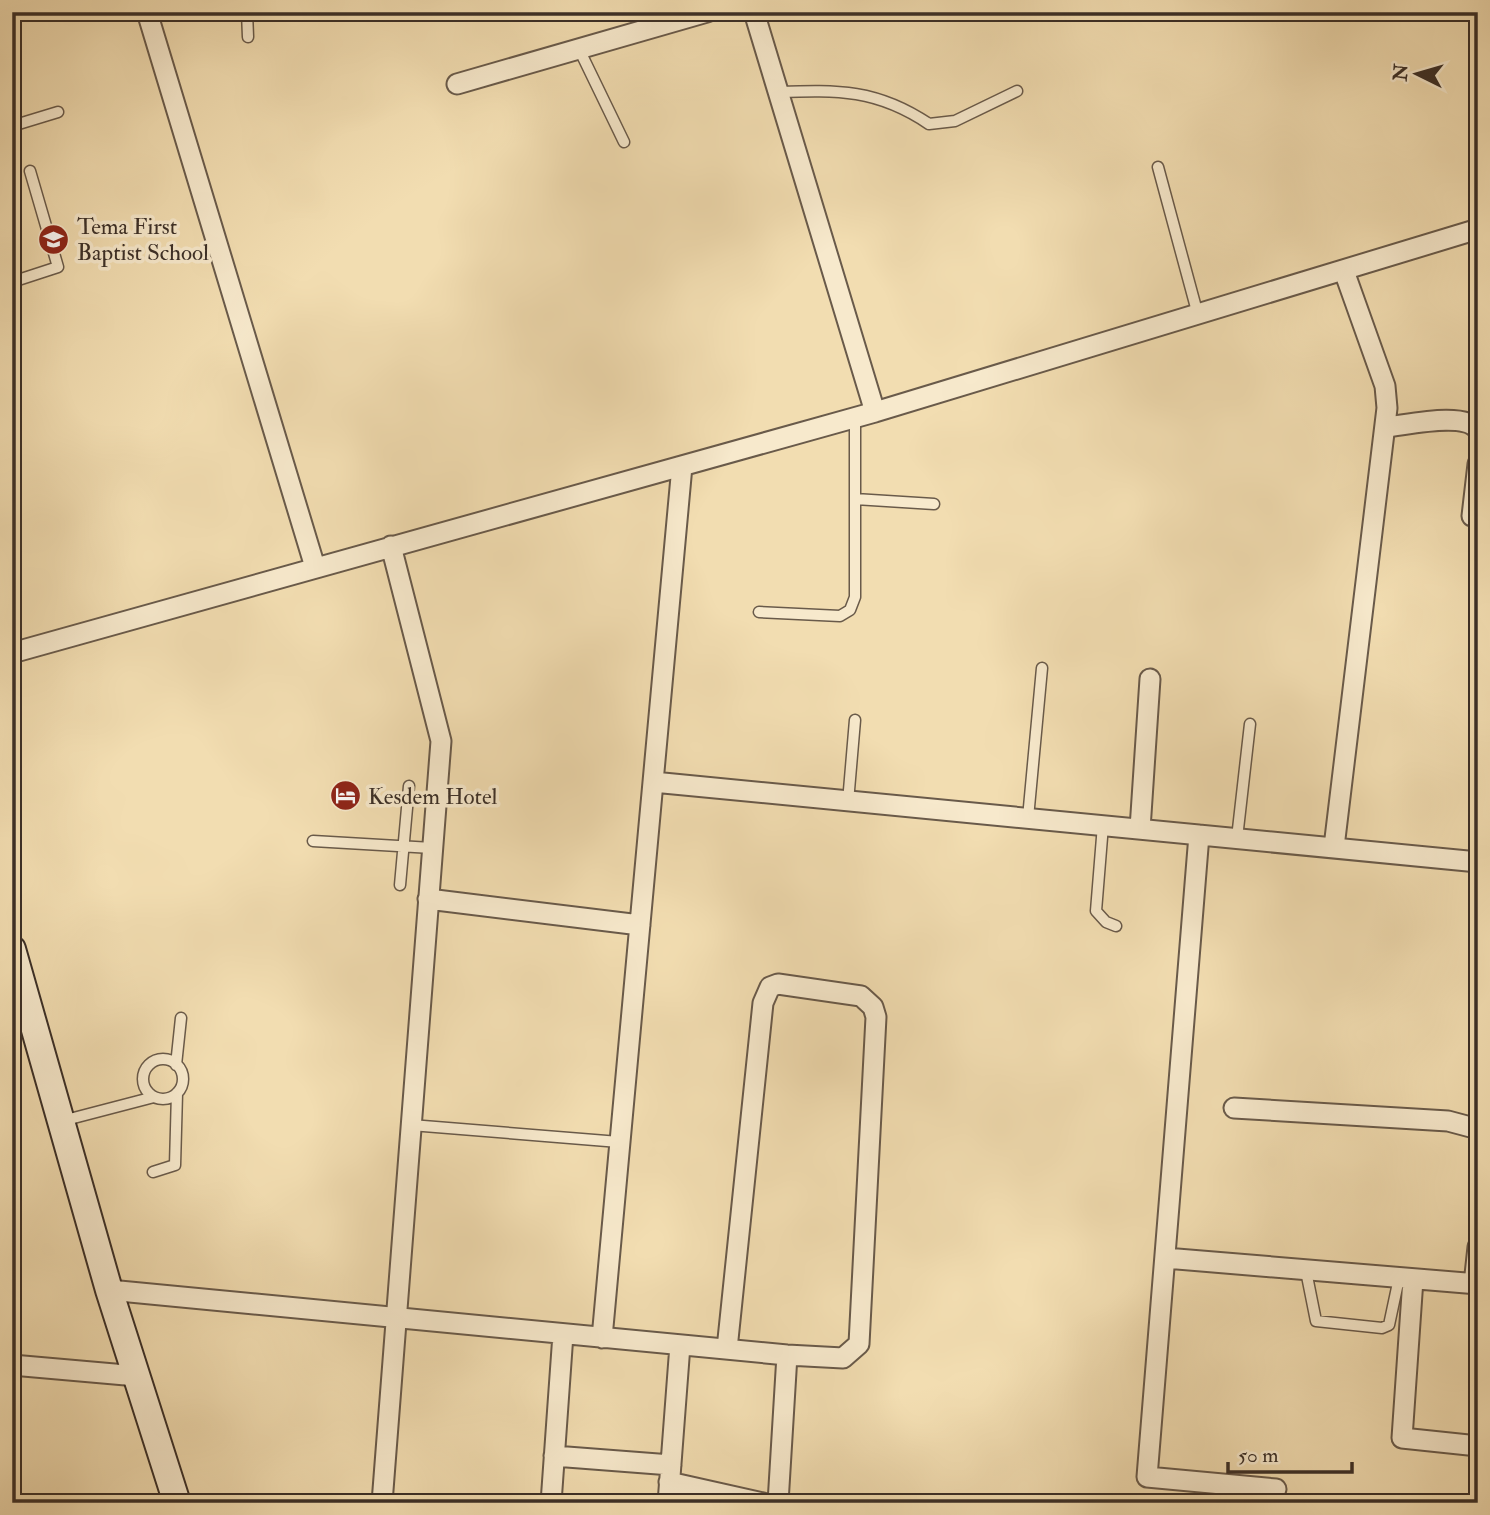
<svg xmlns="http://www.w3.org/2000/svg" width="1490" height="1515" font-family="'IM FELL Double Pica',serif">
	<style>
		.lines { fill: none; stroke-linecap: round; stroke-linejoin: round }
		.lane-casing { stroke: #695a4a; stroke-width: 13 }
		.street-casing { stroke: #695a4a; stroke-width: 23 }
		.secondary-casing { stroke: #3b2f27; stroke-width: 30 }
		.lane { stroke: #f7e9cc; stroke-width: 10 }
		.street { stroke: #f7e9cc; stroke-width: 19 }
		.secondary { stroke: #f7e9cc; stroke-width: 26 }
		.labels { text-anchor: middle; stroke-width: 7; stroke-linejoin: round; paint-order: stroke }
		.poi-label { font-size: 23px; fill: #3b2f27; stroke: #f7e9cc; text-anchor: start }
	</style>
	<rect width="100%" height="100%" fill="#f2ddb1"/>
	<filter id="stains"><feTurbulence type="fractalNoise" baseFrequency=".00286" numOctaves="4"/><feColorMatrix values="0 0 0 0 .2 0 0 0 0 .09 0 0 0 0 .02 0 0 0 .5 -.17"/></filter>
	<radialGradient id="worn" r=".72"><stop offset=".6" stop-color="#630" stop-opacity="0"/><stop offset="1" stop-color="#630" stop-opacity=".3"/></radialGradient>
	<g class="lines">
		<defs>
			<path id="lane" d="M 247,12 L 248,37
				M 579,49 L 624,142
				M 778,92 C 838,90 877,89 929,124 L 955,121 L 1017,91
				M 12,126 L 58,112
				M 1158,167 L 1198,315
				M 12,282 L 58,267 L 30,171
				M 855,499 L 934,504
				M 759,612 L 840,616 L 850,610 L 855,597 L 855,418
				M 848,802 L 855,720
				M 1028,818 L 1042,668
				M 1103,825 L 1096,911 L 1106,922 L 1116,926
				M 1237,838 L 1250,724
				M 313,841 L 432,848
				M 400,885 L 409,786
				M143 1079a20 20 0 1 1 40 0a20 20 0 1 1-40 0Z
				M 176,1065 L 181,1018
				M 62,1121 L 154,1097
				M 411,1125 L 619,1142
				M 153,1172 L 175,1165 L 177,1093
				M 1306,1271 L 1316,1321 L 1382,1328 L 1389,1325 L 1399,1278"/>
			<path id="street" d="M 147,12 L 315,567
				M 754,12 L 875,412
				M 457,84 L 707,12
				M 1386,427 C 1407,425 1465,411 1478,430
				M 1472,516 L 1478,464
				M 12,653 L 875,412 L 1478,229
				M 653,782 L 1478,862
				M 1140,829 L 1150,679
				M 1199,835 L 1147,1477 L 1276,1489
				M 1334,847 L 1387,408 L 1385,386 L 1344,271
				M 428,899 L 640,925
				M 1234,1108 L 1448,1121 L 1478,1129
				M 1165,1258 L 1478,1284
				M 1413,1279 L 1402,1438 L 1478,1446
				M 1474,1284 L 1478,1247
				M 109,1290 L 787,1355 L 843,1358 L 859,1344 L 876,1017 L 873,1007 L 861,996 L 778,984 L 770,987 L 763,1003 L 727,1349
				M 602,1338 L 682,466
				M 12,1365 L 137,1376
				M 554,1456 L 671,1465
				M 669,1482 L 763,1503
				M 382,1503 L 441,741 L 391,546
				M 551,1503 L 563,1334
				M 668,1503 L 680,1345
				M 778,1503 L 787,1355"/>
			<path id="secondary" d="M 12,949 L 109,1290 L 177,1503"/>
		</defs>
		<!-- lane casing -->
		<use href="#lane" class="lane-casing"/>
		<!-- street casing -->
		<use href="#street" class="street-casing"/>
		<!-- secondary casing -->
		<use href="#secondary" class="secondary-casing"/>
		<!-- lane -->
		<use href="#lane" class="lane"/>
		<!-- street -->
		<use href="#street" class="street"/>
		<!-- secondary -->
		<use href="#secondary" class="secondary"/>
	</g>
	<!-- icons -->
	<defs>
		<symbol id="school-disc" viewBox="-11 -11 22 22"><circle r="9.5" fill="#8f2418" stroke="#f7e9cc"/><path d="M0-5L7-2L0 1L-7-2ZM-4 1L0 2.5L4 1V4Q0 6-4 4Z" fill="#fff"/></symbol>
		<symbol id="hotel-disc" viewBox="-11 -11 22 22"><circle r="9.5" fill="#8f2418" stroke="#f7e9cc"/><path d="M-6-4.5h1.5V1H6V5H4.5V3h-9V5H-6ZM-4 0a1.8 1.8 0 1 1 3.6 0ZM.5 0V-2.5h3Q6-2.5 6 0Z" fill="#fff"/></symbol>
	</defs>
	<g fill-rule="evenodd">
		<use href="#school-disc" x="36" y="222" width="35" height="35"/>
		<use href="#hotel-disc" x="328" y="778" width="35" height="35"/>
	</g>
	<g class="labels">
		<!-- poi labels -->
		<g class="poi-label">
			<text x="77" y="234">Tema First<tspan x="77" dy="26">Baptist School</tspan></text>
			<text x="368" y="804">Kesdem Hotel</text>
		</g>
	</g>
	<!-- margin -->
	<rect width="1490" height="1515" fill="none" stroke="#f2ddb1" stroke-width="42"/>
	<rect x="14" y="14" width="1462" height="1487" fill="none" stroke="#3b2f27" stroke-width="3.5"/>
	<rect x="21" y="21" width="1448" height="1473" fill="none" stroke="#3b2f27" stroke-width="2"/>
	<!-- north arrow -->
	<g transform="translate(1417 74) rotate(275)" stroke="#f7e9cc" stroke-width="5" paint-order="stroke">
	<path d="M0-5L12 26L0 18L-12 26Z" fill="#3b2f27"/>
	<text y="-10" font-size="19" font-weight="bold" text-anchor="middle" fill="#3b2f27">N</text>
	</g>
	<!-- scale -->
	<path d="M1228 1462v10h124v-10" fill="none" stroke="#3b2f27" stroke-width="3.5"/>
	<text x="1238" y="1462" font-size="21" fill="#3b2f27" stroke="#f7e9cc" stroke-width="5" paint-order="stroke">50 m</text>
	<rect width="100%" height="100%" filter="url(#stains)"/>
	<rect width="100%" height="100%" fill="url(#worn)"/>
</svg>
